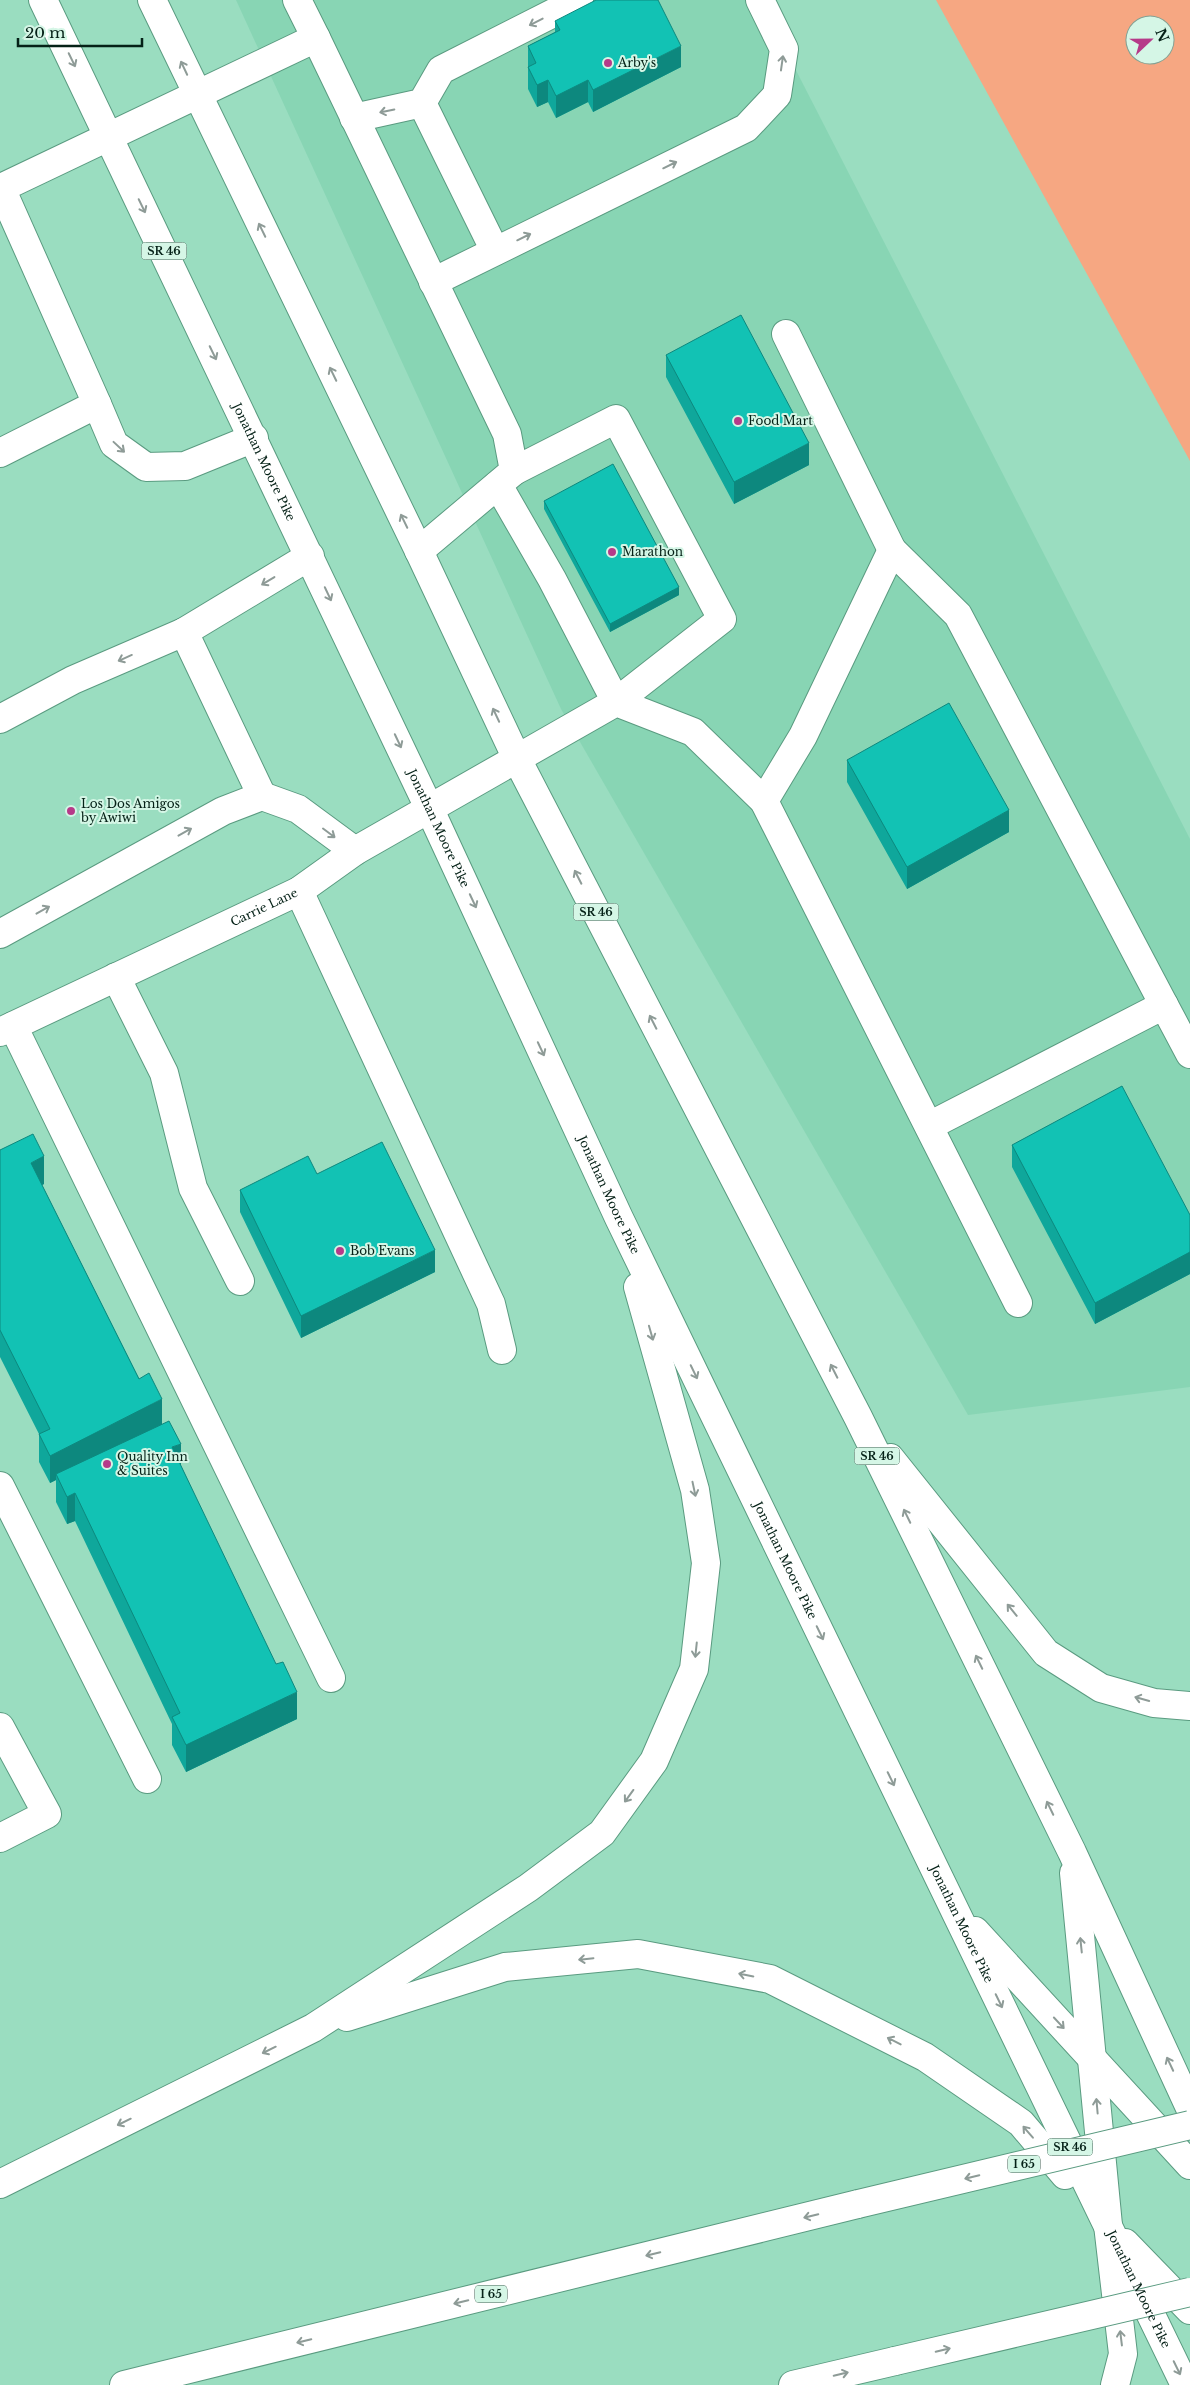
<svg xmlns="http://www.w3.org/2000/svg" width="1190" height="2385" font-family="'Libre Baskerville',serif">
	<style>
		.built { fill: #88d5b4 }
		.green { fill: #f6a782; fill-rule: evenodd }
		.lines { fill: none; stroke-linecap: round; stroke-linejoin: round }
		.minor-casing { stroke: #5a9b80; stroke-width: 30 }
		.highway-casing { stroke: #5a9b80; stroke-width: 30 }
		.minor { stroke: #fff; stroke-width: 28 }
		.highway { stroke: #fff; stroke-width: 28 }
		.highway-bridge-casing { stroke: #5a9b80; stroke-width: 30; stroke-linecap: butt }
		.highway-bridge { stroke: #fff; stroke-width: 28 }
		.wall { fill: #0fa79b }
		.shaded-wall { fill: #0d887e }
		.building { fill: #12c2b4; stroke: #0d887e }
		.oneway { stroke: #8e9b97 }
		.poi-dot { fill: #b63a89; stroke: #d5f6e6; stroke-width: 2 }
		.labels { text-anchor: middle; stroke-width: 4; stroke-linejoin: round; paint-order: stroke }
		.shield { fill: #d5f6e6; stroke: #436155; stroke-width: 1 }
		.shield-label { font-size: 11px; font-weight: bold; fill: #052117 }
		.poi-label { font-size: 12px; fill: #052117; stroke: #d5f6e6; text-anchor: start }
		.street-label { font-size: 12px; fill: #052117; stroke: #d5f6e6 }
	</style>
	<rect width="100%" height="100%" fill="#9addc0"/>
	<!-- built -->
	<path class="built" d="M 236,0 L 760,0 L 1190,839 L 1190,1387 L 968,1415 L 561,709 Z"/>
	<!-- green -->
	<path class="green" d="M 936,0 L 1190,0 L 1190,461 ZM 1135,25 L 1165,25 L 1165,55 L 1135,55 Z"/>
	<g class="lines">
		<defs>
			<g id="minor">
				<path d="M 297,0 L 316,38"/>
				<path d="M 422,103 L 495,251"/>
				<path d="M 354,118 L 422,103 L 441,70 L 579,0"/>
				<path d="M 433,282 L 746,128 L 777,95 L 784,49 L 760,0"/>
				<path d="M 786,334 L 892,550"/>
				<path d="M 97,404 L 114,444 L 146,467 L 185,466 L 254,438"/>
				<path d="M 0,453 L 97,404 L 1,188 L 316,38 L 507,434 L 514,471 L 419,551"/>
				<path d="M 498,485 L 552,579 L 616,702 L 722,619 L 616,419 L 514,471"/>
				<path d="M 184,632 L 262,796"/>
				<path d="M 0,719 L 73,680 L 184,632 L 310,556"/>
				<path d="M 764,801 L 803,736 L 892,550 L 958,615 L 1164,1005"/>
				<path d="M 299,891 L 491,1304 L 502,1350"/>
				<path d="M 0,934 L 223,811 L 262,796 L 298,809 L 355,851"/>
				<path d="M 116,977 L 164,1073 L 193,1188 L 240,1281"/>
				<path d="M 13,1026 L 331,1678"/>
				<path id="s1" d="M 0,1032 L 299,891 L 355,851 L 616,702 L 693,732 L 764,801 L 1018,1303"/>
				<path d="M 929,1126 L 1164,1005 L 1190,1054"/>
				<path d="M 0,1486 L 147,1779"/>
				<path d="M 0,1727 L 47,1814 L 0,1838"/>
			</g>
			<g id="highway">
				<path id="s2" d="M 43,0 L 430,810 L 619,1218 L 1185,2385"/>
				<path d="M 152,0 L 419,551 L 517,759 L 858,1417 L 1072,1852 L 1190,2108"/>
				<path d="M 890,1458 L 1046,1653 L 1101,1688 L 1154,1703 L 1190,1706"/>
				<path d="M 1074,1873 L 1108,2225 L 1123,2354 L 1115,2385"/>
				<path d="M 975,1931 L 1190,2165"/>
				<path d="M 347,2017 L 505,1967 L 638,1954 L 770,1979 L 925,2057 L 1021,2123 L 1065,2175"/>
				<path d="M 0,2184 L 313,2028 L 528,1888 L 602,1833 L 654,1761 L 694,1669 L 706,1563 L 695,1490 L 638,1287"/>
				<path d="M 1125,2243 L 1190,2310"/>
				<path d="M 124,2385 L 858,2204"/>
				<path d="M 793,2385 L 895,2361"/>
			</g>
		</defs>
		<!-- minor casing -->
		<use href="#minor" class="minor-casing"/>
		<!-- highway casing -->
		<use href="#highway" class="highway-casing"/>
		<!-- minor -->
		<use href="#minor" class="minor"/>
		<!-- highway -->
		<use href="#highway" class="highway"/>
		<defs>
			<path id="highway-bridge" d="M 858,2204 L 1190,2125
				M 895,2361 L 1190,2292"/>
		</defs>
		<!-- highway-bridge casing -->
		<use href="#highway-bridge" class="highway-bridge-casing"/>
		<!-- highway-bridge -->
		<use href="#highway-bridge" class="highway-bridge"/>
	</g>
	<!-- wall -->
	<path class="wall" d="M 555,21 L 681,67 L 593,112 L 588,102 L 556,118 L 548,102 L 537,107 L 528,89 L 528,46 L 555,32 Z
		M 666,355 L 809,465 L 734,504 L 666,377 Z
		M 544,501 L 679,595 L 610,632 L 544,509 Z
		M 847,760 L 1009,832 L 907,889 L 847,782 Z
		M 1012,1145 L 1190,1215 L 1190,1274 L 1095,1324 L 1012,1167 Z
		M 0,1150 L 44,1184 L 42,1185 L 162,1424 L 297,1719 L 186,1772 L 172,1745 L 172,1724 L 75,1521 L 67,1524 L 56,1502 L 56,1480 L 50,1483 L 39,1462 L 39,1434 L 0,1357 Z
		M 240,1190 L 435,1272 L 301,1338 L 240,1212 Z"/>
	<!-- shaded-wall -->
	<path class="shaded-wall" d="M 681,46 L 681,67 L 593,112 L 593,90 Z
		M 548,80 L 548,102 L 537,107 L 537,85 Z
		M 588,80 L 588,102 L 556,118 L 556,96 Z
		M 809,443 L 809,465 L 734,504 L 734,482 Z
		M 679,587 L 679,595 L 610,632 L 610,624 Z
		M 1009,810 L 1009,832 L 907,889 L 907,867 Z
		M 44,1156 L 44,1184 L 31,1190 L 31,1163 Z
		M 435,1250 L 435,1272 L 301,1338 L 301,1316 Z
		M 1190,1252 L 1190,1274 L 1095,1324 L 1095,1303 Z
		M 162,1399 L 162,1427 L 56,1474 L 56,1480 L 50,1483 L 50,1456 Z
		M 181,1444 L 181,1471 L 172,1447 Z
		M 75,1493 L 75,1521 L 67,1524 L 67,1497 Z
		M 297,1692 L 297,1719 L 186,1772 L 186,1745 Z"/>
	<!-- building -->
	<path class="building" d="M 596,0 L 658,0 L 681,46 L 593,90 L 588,80 L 556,96 L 548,80 L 537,85 L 528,67 L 536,63 L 528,46 L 560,30 L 555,21 Z
		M 741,315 L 809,443 L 734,482 L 666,355 Z
		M 613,464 L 679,587 L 610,624 L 544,501 Z
		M 949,703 L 1009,810 L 907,867 L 847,760 Z
		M 1122,1086 L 1190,1215 L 1190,1252 L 1095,1303 L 1012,1145 Z
		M 33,1134 L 44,1156 L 31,1163 L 139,1379 L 149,1373 L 162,1399 L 50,1456 L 39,1434 L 50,1429 L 0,1330 L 0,1150 Z
		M 382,1142 L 435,1250 L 301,1316 L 240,1190 L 308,1156 L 317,1174 Z
		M 169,1421 L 181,1444 L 172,1447 L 276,1664 L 283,1662 L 297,1692 L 186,1745 L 172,1717 L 180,1713 L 75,1493 L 67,1497 L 56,1474 Z"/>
	<!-- one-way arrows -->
	<defs><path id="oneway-shaft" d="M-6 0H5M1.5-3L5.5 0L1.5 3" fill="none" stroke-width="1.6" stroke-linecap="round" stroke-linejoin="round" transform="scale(1.25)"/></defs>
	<g class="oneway">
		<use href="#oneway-shaft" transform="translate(536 22) rotate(153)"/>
		<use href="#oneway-shaft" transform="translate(72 60) rotate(64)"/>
		<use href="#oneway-shaft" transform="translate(782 63) rotate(-82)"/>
		<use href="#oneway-shaft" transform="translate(184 68) rotate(-115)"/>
		<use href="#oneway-shaft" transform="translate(387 111) rotate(168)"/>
		<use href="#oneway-shaft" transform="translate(670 165) rotate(-26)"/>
		<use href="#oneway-shaft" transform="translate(142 206) rotate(64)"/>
		<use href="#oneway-shaft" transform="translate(262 230) rotate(-116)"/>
		<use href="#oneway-shaft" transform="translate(524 237) rotate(-26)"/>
		<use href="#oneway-shaft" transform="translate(213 353) rotate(64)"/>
		<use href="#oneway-shaft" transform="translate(333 374) rotate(-116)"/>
		<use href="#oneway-shaft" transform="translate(119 447) rotate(43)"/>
		<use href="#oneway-shaft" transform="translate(404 521) rotate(-116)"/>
		<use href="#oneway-shaft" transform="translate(268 581) rotate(149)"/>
		<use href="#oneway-shaft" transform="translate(328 594) rotate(65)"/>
		<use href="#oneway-shaft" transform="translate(125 658) rotate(156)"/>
		<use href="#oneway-shaft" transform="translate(496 715) rotate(-115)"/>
		<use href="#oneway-shaft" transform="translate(398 741) rotate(65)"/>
		<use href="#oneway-shaft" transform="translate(185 832) rotate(-29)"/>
		<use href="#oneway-shaft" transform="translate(329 833) rotate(37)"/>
		<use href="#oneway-shaft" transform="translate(578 877) rotate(-117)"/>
		<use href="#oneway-shaft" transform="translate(473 901) rotate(65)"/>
		<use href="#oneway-shaft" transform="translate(43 910) rotate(-29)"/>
		<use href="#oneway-shaft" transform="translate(653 1022) rotate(-117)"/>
		<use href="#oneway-shaft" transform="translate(541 1049) rotate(65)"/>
		<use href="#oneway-shaft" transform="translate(651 1333) rotate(74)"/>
		<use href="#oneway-shaft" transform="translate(834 1371) rotate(-117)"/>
		<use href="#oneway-shaft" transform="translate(694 1372) rotate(64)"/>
		<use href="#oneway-shaft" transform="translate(694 1489) rotate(78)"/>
		<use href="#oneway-shaft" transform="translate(907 1516) rotate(-116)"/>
		<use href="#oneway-shaft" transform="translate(1012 1610) rotate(-129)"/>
		<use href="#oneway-shaft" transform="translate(820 1633) rotate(64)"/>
		<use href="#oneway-shaft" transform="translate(696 1650) rotate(96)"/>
		<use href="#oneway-shaft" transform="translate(979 1662) rotate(-116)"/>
		<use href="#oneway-shaft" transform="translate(1142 1699) rotate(-164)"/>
		<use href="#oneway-shaft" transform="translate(891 1779) rotate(64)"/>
		<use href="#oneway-shaft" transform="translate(629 1796) rotate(126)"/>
		<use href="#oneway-shaft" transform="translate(1050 1808) rotate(-116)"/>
		<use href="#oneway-shaft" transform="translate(1081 1945) rotate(-96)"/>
		<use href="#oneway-shaft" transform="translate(586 1959) rotate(174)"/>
		<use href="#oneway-shaft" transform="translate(746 1975) rotate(-169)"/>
		<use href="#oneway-shaft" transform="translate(999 2001) rotate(64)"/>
		<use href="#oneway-shaft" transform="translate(1059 2023) rotate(47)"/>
		<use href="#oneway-shaft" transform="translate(894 2041) rotate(-153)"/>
		<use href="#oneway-shaft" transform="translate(269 2050) rotate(154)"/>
		<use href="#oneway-shaft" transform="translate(1170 2064) rotate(-115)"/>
		<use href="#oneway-shaft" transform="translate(1097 2106) rotate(-95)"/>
		<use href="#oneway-shaft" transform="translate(124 2122) rotate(154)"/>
		<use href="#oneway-shaft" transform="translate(1028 2132) rotate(-131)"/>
		<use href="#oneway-shaft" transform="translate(972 2177) rotate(167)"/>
		<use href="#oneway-shaft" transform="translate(811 2216) rotate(166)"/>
		<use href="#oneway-shaft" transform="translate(653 2254) rotate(166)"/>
		<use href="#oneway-shaft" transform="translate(461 2302) rotate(166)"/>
		<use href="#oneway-shaft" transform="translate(1121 2338) rotate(-97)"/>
		<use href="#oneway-shaft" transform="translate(304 2341) rotate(166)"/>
		<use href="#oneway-shaft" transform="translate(943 2350) rotate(-13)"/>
		<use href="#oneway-shaft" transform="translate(1177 2368) rotate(64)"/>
		<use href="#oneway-shaft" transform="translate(841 2374) rotate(-13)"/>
	</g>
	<!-- markers -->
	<g class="poi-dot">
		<circle cx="608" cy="63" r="5"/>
		<circle cx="738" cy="421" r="5"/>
		<circle cx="612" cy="552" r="5"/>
		<circle cx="71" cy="811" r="5"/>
		<circle cx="340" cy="1251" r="5"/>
		<circle cx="107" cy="1464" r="5"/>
	</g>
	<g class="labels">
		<!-- shield labels -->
		<g class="shield">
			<rect x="141.5" y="242.5" width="45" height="17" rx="4"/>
			<rect x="573.5" y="903.5" width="45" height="17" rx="4"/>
			<rect x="854.5" y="1447.5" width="45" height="17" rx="4"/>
			<rect x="1047.5" y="2138.5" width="45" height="17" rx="4"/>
			<rect x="1008" y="2155.5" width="32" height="17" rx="4"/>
			<rect x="475" y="2285.5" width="32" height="17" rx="4"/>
		</g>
		<g class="shield-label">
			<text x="164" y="255">SR 46</text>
			<text x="596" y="916">SR 46</text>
			<text x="877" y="1460">SR 46</text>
			<text x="1070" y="2151">SR 46</text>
			<text x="1024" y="2168">I 65</text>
			<text x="491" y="2298">I 65</text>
		</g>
		<!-- poi labels -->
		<g class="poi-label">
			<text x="618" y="67">Arby's</text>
			<text x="748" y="425">Food Mart</text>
			<text x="622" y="556">Marathon</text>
			<text x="81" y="808">Los Dos Amigos<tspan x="81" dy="14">by Awiwi</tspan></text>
			<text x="350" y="1255">Bob Evans</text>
			<text x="117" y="1461">Quality Inn<tspan x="117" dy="14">&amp; Suites</tspan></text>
		</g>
		<!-- street labels -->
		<g class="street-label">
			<text dy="4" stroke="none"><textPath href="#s2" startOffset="512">Jonathan Moore Pike</textPath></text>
			<text dy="4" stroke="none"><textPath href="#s2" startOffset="918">Jonathan Moore Pike</textPath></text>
			<text dy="4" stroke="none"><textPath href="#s1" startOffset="292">Carrie Lane</textPath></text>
			<text dy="4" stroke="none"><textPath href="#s2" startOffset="1322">Jonathan Moore Pike</textPath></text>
			<text dy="4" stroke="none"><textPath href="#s2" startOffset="1728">Jonathan Moore Pike</textPath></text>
			<text dy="4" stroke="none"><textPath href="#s2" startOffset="2132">Jonathan Moore Pike</textPath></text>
			<text dy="4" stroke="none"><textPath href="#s2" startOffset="2538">Jonathan Moore Pike</textPath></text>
		</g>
	</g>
	<!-- north arrow -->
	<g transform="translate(1150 40) rotate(68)"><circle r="24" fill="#d5f6e6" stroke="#82a193"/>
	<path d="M0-4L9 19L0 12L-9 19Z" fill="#b63a89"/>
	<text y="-8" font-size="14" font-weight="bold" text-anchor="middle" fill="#052117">N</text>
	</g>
	<!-- scale -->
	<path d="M18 38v8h124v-8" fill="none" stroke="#052117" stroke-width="2.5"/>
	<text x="25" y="38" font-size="15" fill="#052117" stroke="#d5f6e6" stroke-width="4" paint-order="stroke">20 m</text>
</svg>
